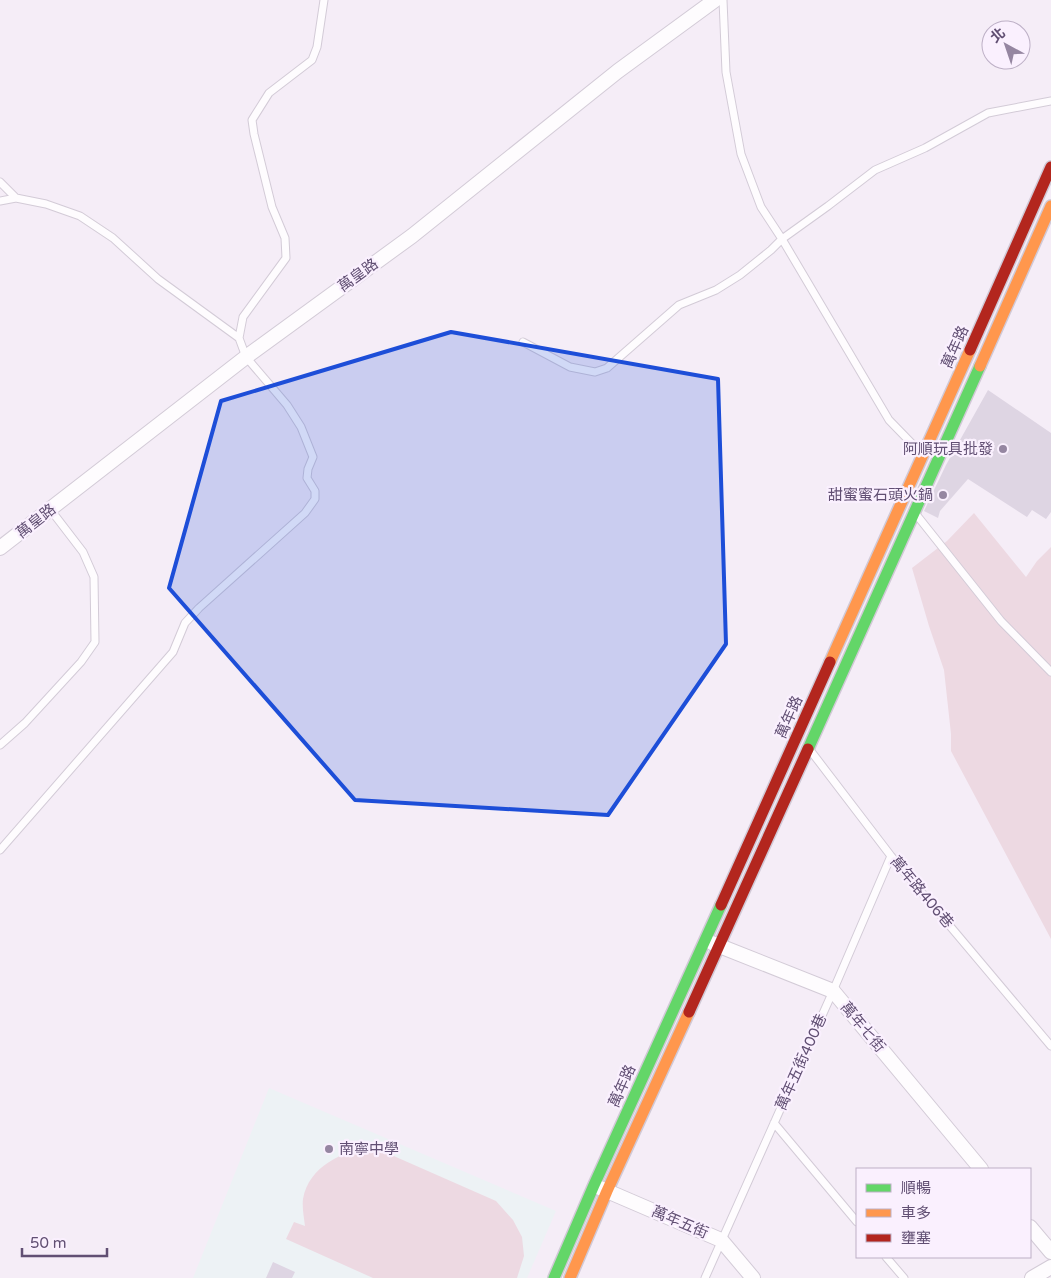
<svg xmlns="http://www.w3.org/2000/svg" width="1051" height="1278" font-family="'Varela Round','Noto Sans TC',sans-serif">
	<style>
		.education { fill: #edf2f5 }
		.green { fill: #edd9e2 }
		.building { fill: #ded5e3 }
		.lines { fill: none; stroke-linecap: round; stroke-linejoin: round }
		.lane-casing { stroke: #d3cbd7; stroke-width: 9 }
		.street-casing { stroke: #d3cbd7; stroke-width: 16 }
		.fast-casing { stroke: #d1c9d6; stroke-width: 14 }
		.slow-casing { stroke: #d1c9d6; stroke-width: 14 }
		.jam-casing { stroke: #d1c9d6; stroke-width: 14 }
		.lane { stroke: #fefcfe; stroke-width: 7 }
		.street { stroke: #fefcfe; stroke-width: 14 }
		.fast { stroke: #63d668; stroke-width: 11 }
		.slow { stroke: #ff974d; stroke-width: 11 }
		.jam { stroke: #b3261e; stroke-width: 11 }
		.marked { fill: #1d4ed8; fill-opacity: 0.2; stroke: #1d4ed8; stroke-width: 4; stroke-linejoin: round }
		.poi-dot { fill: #9586a1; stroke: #faf0fe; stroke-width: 2 }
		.labels { text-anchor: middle; stroke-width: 4.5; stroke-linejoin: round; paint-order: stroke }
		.street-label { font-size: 15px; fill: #614f73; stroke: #faf0fe }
		.poi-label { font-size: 15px; fill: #614f73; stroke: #faf0fe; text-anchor: end }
	</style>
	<rect width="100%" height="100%" fill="#f5edf7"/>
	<!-- education -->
	<path class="education" d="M 269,1088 L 556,1211 L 527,1278 L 193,1278 Z"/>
	<!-- green -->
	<path class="green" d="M 974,513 L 1026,577 L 1037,561 L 1051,547 L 1051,939 L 951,751 L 951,734 L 944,670 L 929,626 L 912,568 L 947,541 Z
		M 371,1146 L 496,1201 L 513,1220 L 522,1237 L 524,1256 L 517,1278 L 373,1278 L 286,1239 L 294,1222 L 305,1226 C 304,1217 302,1208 303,1199 C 309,1166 342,1152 371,1146 Z"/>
	<!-- building -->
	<path class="building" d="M 988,390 L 1051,433 L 1051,512 L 1046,519 L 1032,510 L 1027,517 L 968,479 L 940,511 L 938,518 L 924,511 L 946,465 Z
		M 273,1262 L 295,1272 L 292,1278 L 266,1278 Z"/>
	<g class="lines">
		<defs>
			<path id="lane" d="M 723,0 L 726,72 L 741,154 L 761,207 L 782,239 L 889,420 L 923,455
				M 0,182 L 16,198
				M 0,201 L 16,198 L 46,204 L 80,216 L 113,238 L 158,279 L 239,338 L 246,357 L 287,405 L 301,427 L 313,457 L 308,469 L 307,478 L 315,491 L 315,499 L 305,513 L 199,608 L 185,623 L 173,652 L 0,850
				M 239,338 L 243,317 L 286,258 L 285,238 L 272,207 L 254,134 L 252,120 L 269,93 L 312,60 L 317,47 L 324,0
				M 523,342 L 570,367 L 595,372 L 607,368 L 679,305 L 716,290 L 740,275 L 771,250 L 782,239 L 828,206 L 875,170 L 925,148 L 988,113 L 1051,101
				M 915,513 L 1001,621 L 1051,672
				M 0,745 L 25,723 L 81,662 L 95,642 L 94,577 L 83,552 L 50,509
				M 810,750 L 891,856 L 1051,1046
				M 774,1123 L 857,1222
				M 886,1257 L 904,1278
				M 705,1278 L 833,991 L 891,856"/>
			<path id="street" d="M 0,548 L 246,357 L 412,236 L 618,71 L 715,0
				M 712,943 L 833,991 L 981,1169
				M 600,1188 L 721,1240 L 753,1278
				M 1030,1227 L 1051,1252
				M 1032,1278 L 1051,1267"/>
			<path id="fast" d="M 808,749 L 980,366
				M 554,1278 L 594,1185 L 721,905"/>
			<path id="slow" d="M 980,366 L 1051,206
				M 830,662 L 970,350
				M 570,1278 L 607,1191 L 689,1012"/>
			<path id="jam" d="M 970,350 L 1051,167
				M 721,905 L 830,662
				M 689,1012 L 808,749"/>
		</defs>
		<!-- lane casing -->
		<use href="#lane" class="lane-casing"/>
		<!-- street casing -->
		<use href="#street" class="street-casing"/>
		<!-- fast casing -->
		<use href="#fast" class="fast-casing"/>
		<!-- slow casing -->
		<use href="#slow" class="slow-casing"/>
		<!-- jam casing -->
		<use href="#jam" class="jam-casing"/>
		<!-- lane -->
		<use href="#lane" class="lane"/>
		<!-- street -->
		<use href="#street" class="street"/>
		<!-- fast -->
		<use href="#fast" class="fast"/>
		<!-- slow -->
		<use href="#slow" class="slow"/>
		<!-- jam -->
		<use href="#jam" class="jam"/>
	</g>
	<!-- marked area -->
	<path class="marked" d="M 451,332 L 718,379 L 726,644 L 608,815 L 355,800 L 169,588 L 221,401 Z"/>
	<!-- markers -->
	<g class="poi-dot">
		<circle cx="1003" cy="449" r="5"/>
		<circle cx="943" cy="495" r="5"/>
		<circle cx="329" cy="1149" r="5"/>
	</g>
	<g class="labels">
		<!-- street labels -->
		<g class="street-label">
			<text transform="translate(358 275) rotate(-36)" y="5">萬皇路</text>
			<text transform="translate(955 347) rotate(-66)" y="5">萬年路</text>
			<text transform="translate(36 521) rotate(-38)" y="5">萬皇路</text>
			<text transform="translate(789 717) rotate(-66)" y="5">萬年路</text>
			<text transform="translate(922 892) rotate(50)" y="5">萬年路406巷</text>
			<text transform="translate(863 1027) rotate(50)" y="5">萬年七街</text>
			<text transform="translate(801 1062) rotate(-66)" y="5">萬年五街400巷</text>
			<text transform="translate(622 1086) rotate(-66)" y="5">萬年路</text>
			<text transform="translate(680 1222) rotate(23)" y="5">萬年五街</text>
		</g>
		<!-- poi labels -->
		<g class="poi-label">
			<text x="993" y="454">阿順玩具批發</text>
			<text x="933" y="500">甜蜜蜜石頭火鍋</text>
			<text x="339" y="1154" text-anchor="start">南寧中學</text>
		</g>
	</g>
	<!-- legend -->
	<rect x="856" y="1168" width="175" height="90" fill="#faf0fe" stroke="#bdb0c6"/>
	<rect x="866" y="1184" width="25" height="8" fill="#63d668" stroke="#bdb0c6"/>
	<text x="901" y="1193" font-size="15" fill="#614f73">順暢</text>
	<rect x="866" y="1209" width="25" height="8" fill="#ff974d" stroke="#bdb0c6"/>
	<text x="901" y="1218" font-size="15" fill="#614f73">車多</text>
	<rect x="866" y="1234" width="25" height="8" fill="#b3261e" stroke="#bdb0c6"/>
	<text x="901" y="1243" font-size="15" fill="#614f73">壅塞</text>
	<!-- north arrow -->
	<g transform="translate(1006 45) rotate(320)"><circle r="24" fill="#faf0fe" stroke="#bdb0c6"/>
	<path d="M0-4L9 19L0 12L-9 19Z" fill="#9586a1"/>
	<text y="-8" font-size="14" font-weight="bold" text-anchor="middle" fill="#614f73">北</text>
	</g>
	<!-- scale -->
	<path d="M22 1248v8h85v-8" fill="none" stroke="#614f73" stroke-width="2.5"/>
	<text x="30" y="1248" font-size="15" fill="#614f73" stroke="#faf0fe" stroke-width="4" paint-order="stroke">50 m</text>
</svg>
